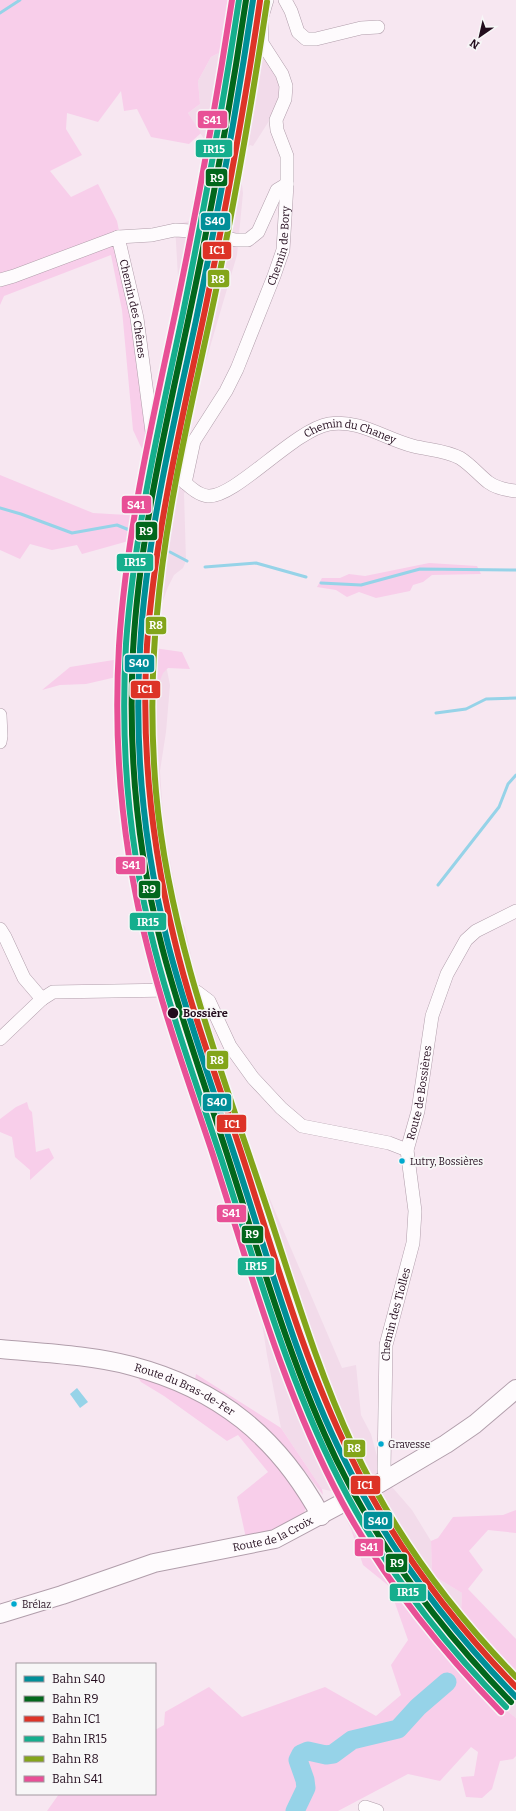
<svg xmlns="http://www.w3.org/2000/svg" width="516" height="1811" font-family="Bitter,serif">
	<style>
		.built { fill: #f2dbea }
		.green { fill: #f8ceea }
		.water { fill: #96d3e8 }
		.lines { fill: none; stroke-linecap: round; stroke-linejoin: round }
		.stream { stroke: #96d3e8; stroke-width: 3 }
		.river { stroke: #96d3e8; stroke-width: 19 }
		.street-tunnel { stroke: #d7c6d1; stroke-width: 13; stroke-dasharray: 13 6; stroke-linecap: butt }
		.street-casing { stroke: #b19eab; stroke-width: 14 }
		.secondary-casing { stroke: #b19eab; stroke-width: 20 }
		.street { stroke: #fefbfd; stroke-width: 13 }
		.secondary { stroke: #fefbfd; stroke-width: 18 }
		.rail-1-casing { stroke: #f7f7f7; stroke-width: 9 }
		.rail-2-casing { stroke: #f7f7f7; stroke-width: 9 }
		.rail-3-casing { stroke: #f7f7f7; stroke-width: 9 }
		.rail-4-casing { stroke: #f7f7f7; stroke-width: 9 }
		.rail-5-casing { stroke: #f7f7f7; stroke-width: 9 }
		.rail-6-casing { stroke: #f7f7f7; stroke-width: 9 }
		.rail-1 { stroke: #008f98; stroke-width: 6 }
		.rail-2 { stroke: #02671c; stroke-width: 6 }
		.rail-3 { stroke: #dd3327; stroke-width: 6 }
		.rail-4 { stroke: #15ae8d; stroke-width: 6 }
		.rail-5 { stroke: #83a51a; stroke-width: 6 }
		.rail-6 { stroke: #e85096; stroke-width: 6 }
		.stop-dot { fill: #230c1d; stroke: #f7f7f7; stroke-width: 1.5 }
		.bus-dot { fill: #00a9ce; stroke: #f7f7f7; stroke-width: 1.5 }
		.labels { text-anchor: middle; stroke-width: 3.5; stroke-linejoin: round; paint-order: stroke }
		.bus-label { font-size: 10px; fill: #230c1d; stroke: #f7f7f7; text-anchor: start }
		.street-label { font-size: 11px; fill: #230c1d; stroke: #f7f7f7 }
		.stop-label { font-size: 11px; font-weight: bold; fill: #230c1d; stroke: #f7f7f7; text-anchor: start }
		.line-badge { stroke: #f7f7f7; stroke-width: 1.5 }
		.badge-label { font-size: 11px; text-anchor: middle; font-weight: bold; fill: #fff }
	</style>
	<rect width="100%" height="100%" fill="#f7e7f1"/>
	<!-- built -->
	<path class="built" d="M 242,41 L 262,43 L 282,74 L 276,120 L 269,121 L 253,146 L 250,145 L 240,155 L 238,167 L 241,177 L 243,193 L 237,255 L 183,439 L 192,487 L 184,493 L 186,561 L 183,568 L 174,575 L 168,587 L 153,627 L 154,655 L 167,670 L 170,685 L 166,732 L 160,771 L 164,829 L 182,923 L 185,927 L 196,979 L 206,1012 L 218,1045 L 215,1047 L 240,1129 L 342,1368 L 356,1365 L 361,1415 L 371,1434 L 378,1460 L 378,1467 L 376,1476 L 345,1494 L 322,1489 L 281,1428 L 267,1355 L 254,1272 L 256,1267 L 218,1126 L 188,1034 L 185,1030 L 172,1032 L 163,1000 L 175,1000 L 174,988 L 157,932 L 145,874 L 135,801 L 126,683 L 125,675 L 130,668 L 132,657 L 138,588 L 132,540 L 134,529 L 144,516 L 160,463 L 160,448 L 166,445 L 175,393 L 167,392 L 179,294 L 175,225 L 193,220 L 192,202 L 219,167 L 213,144 L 204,139 L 188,113 L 200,104 L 198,81 L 211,57 Z
		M 386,1480 L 412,1510 L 431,1541 L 432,1575 L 462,1593 L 461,1612 L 516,1675 L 516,1718 L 506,1710 L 455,1648 L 430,1628 L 414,1600 L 376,1561 L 356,1538 L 351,1529 L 344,1515 L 343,1511 Z"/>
	<!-- green -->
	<path class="green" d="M 0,0 L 249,0 L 242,41 L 211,57 L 198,81 L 200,104 L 188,113 L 201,133 L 189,144 L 151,137 L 137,109 L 124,111 L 121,91 L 98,122 L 67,113 L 66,129 L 82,155 L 50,171 L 71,197 L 98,184 L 117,221 L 137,318 L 160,463 L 156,474 L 140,445 L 133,430 L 122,310 L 111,255 L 4,296 L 0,305 Z
		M 0,475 L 93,513 L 144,516 L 134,529 L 132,540 L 82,554 L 77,545 L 52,550 L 30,544 L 20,559 L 0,550 Z
		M 429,563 L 477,566 L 481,574 L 432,575 L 423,582 L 413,585 L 410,591 L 376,598 L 359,592 L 347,597 L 336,590 L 317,587 L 322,578 L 340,578 L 349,574 L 365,576 Z
		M 154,648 L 182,652 L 190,669 L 168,668 L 163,673 L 157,688 L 154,689 C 151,675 153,662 154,648 Z
		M 132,657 L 125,675 L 86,684 L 60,685 L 42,690 L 70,667 Z
		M 27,1102 L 29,1109 L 32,1112 L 36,1152 L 49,1148 L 54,1158 L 30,1180 L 30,1170 L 15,1157 L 12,1137 L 0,1132 L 0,1119 L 16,1107 Z
		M 138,1374 L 205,1401 L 267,1449 L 306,1504 L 304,1515 L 265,1534 L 246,1538 L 237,1497 L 268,1472 L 238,1435 L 227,1441 L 164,1396 L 141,1382 L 139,1379 Z
		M 196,1374 L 281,1428 L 322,1489 L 323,1495 C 306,1473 290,1450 269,1431 C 247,1410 222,1395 195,1380 Z
		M 516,1510 L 516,1533 L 488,1530 L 469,1551 L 483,1570 L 468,1589 L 516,1639 L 516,1675 L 461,1612 L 462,1593 L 432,1575 L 431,1541 L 438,1538 L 453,1517 L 503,1515 Z
		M 351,1529 L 356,1538 L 376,1561 L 414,1600 L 430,1628 L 455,1648 L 506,1710 L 516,1718 L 516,1756 L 513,1759 L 500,1761 L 492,1789 L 482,1798 L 466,1797 L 461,1777 L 474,1776 L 478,1752 L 471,1747 L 440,1781 L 408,1774 L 338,1811 L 47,1811 L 59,1794 L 155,1794 L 155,1730 L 164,1725 L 165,1712 L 209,1687 L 242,1717 L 325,1687 L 376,1716 L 401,1695 L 391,1665 L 408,1640 L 389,1586 L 363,1565 Z"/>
	<!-- water -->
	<path class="water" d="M 77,1388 L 88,1402 L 80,1408 L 70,1394 Z"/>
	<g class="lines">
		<!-- stream -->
		<path class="stream" d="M 0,13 L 20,0
			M 0,508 L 21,514 L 72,533 L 117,525 L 139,534
			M 170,552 L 187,561
			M 205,567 L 256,563 L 306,577
			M 321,583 L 361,585 L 420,569 L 516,570
			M 436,713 L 466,709 L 486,699 L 516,698
			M 438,885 L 499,807 L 508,784 L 516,775"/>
		<!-- river -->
		<path class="river" d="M 295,1811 L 306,1788 L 305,1780 L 298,1760 L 301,1754 L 308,1751 L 326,1755 L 333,1754 L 352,1740 L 398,1729 L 418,1707 L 447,1682"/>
		<!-- street-tunnel -->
		<path class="street-tunnel" d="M 173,990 L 197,992"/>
		<defs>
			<g id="street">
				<path d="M 285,0 L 291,11 L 298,32 L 306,39 L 316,39 L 361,28 L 378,27"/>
				<path d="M 118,237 L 152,235 L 175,230 L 191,231 L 236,240 L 248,240 L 258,232 L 277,190 L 287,184"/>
				<path id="s1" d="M 0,280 L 14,276 L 118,237 L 137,318 L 154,447 C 161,469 166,462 179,476 C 186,484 197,495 208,496 C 235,498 294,430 329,424 C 359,419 385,439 413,446 C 429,450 445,450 460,458 C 471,465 478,474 488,482 C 496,488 506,490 516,491"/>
				<path id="s2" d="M 185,483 L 194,441 L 226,391 L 237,369 L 274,276 L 283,250 L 287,184 L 287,156 L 277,130 L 276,120 L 285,99 L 286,86 L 282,74 L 262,43 L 261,20 L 267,0"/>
				<path d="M 0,715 L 1,736 L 0,742"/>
				<path d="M 0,929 L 5,937 L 24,978 L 42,999 L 0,1039"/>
				<path d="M 197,992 L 209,1001 L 230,1046 L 253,1078 L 281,1108 L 302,1126 L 389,1143 L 407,1150"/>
				<path d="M 42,999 L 53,992 L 173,990"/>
				<path id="s3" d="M 386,1480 L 384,1469 L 386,1345 L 413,1243 L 415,1211 L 407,1150 L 418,1111 L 432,1016 L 447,974 L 466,940 L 476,931 L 516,911"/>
				<path d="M 365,1807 L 377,1811"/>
			</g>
			<g id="secondary">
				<path id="s4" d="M 0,1349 C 43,1353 91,1355 132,1366 C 219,1389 278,1437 321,1516"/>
				<path id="s5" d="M 0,1614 L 62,1595 L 154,1563 L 275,1539 L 380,1483 L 446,1444 L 475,1424 L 516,1389"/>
			</g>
		</defs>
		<!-- street casing -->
		<use href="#street" class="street-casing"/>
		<!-- secondary casing -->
		<use href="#secondary" class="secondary-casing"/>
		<!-- street -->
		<use href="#street" class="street"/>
		<!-- secondary -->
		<use href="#secondary" class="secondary"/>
		<defs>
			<path id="rail-1" d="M 253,0 C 237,108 218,213 196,320 C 173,428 146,538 140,649 C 134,748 144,848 168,944 C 186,1014 211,1082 233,1151 C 267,1253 295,1360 343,1457 C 387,1547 446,1625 516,1697"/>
			<path id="rail-2" d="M 246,0 C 230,108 211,214 188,321 C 165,430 139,539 133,651 C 128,750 137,851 162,947 C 180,1017 205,1085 227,1154 C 260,1256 290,1364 337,1461 C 381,1551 441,1630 511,1702"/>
			<path id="rail-3" d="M 260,1 C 245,105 226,207 205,310 C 182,420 155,532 147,645 C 141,743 151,842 174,938 C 191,1011 218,1081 241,1152 C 274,1253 303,1360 350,1455 C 392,1542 449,1618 516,1687"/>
			<path id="rail-4" d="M 239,0 C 223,105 204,209 183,313 C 160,422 134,532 126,644 C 120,746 129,850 155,950 C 173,1020 198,1089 221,1158 C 258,1272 291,1391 348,1497 C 390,1575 444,1644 506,1707"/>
			<path id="rail-5" d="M 267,2 C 252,102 235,201 214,300 C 192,404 166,508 157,614 C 151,673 151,733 156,792 C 169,940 225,1080 271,1220 C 296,1296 319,1373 353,1446 C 393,1532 450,1609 516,1677"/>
			<path id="rail-6" d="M 232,0 C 216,105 197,209 175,314 C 152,423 126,533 119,646 C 113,748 123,853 149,953 C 166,1020 190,1086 212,1152 C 250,1270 283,1392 342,1502 C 384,1580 439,1648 501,1712"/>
		</defs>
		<!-- rail-1 casing -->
		<use href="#rail-1" class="rail-1-casing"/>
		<!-- rail-2 casing -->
		<use href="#rail-2" class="rail-2-casing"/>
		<!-- rail-3 casing -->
		<use href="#rail-3" class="rail-3-casing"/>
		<!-- rail-4 casing -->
		<use href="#rail-4" class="rail-4-casing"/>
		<!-- rail-5 casing -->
		<use href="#rail-5" class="rail-5-casing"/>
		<!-- rail-6 casing -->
		<use href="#rail-6" class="rail-6-casing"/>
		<!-- rail-1 -->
		<use href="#rail-1" class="rail-1"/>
		<!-- rail-2 -->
		<use href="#rail-2" class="rail-2"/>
		<!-- rail-3 -->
		<use href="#rail-3" class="rail-3"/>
		<!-- rail-4 -->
		<use href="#rail-4" class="rail-4"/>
		<!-- rail-5 -->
		<use href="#rail-5" class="rail-5"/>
		<!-- rail-6 -->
		<use href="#rail-6" class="rail-6"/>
	</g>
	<!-- markers -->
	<circle class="stop-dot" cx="173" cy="1013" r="6"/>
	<g class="bus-dot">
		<circle cx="402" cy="1161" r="3.5"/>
		<circle cx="381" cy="1444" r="3.5"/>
		<circle cx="14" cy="1604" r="3.5"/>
	</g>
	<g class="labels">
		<!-- bus labels -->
		<g class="bus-label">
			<text x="410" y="1165">Lutry, Bossières</text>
			<text x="388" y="1448">Gravesse</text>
			<text x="22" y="1608">Brélaz</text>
		</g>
		<!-- street labels -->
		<g class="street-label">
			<text dy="4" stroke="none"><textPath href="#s2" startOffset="258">Chemin de Bory</textPath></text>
			<text dy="4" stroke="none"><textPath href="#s1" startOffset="199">Chemin des Chênes</textPath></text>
			<text dy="4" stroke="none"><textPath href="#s1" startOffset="578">Chemin du Chaney</textPath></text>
			<text dy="4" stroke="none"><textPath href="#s3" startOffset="393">Route de Bossières</textPath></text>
			<text dy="4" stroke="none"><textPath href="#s3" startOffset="167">Chemin des Tiolles</textPath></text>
			<text dy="4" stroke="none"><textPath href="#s4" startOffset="191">Route du Bras-de-Fer</textPath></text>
			<text dy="4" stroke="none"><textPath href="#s5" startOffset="285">Route de la Croix</textPath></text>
		</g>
		<!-- stop labels -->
		<g class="stop-label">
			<text x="183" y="1017">Bossière</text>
		</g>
	</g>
	<g class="line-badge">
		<rect x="197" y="110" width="31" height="19" rx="4" fill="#e85096"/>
		<rect x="195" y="139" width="38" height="19" rx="4" fill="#15ae8d"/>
		<rect x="205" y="168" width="23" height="19" rx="4" fill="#02671c"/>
		<rect x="200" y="212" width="31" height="19" rx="4" fill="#008f98"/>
		<rect x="202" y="241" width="30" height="19" rx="4" fill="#dd3327"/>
		<rect x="207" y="269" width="23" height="19" rx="4" fill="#83a51a"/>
		<rect x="121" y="495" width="31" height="19" rx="4" fill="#e85096"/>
		<rect x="135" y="521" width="23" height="20" rx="4" fill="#02671c"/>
		<rect x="116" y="553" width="38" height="19" rx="4" fill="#15ae8d"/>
		<rect x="145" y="616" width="22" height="19" rx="4" fill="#83a51a"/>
		<rect x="124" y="654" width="31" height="19" rx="4" fill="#008f98"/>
		<rect x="130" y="680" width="31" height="19" rx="4" fill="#dd3327"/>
		<rect x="115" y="856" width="31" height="19" rx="4" fill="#e85096"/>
		<rect x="138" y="880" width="23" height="19" rx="4" fill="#02671c"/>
		<rect x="129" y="912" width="38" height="19" rx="4" fill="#15ae8d"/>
		<rect x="206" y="1050" width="23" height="20" rx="4" fill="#83a51a"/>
		<rect x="202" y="1093" width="30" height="19" rx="4" fill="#008f98"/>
		<rect x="216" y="1114" width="31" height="19" rx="4" fill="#dd3327"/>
		<rect x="216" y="1204" width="31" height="19" rx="4" fill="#e85096"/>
		<rect x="241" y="1225" width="23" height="19" rx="4" fill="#02671c"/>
		<rect x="237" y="1257" width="38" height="19" rx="4" fill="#15ae8d"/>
		<rect x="343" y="1439" width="23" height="19" rx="4" fill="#83a51a"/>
		<rect x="350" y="1475" width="31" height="20" rx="4" fill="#dd3327"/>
		<rect x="363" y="1511" width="30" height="19" rx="4" fill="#008f98"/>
		<rect x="354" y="1538" width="30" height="19" rx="4" fill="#e85096"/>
		<rect x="385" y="1553" width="23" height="20" rx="4" fill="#02671c"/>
		<rect x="389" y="1583" width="38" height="19" rx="4" fill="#15ae8d"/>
	</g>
	<g class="badge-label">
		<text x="212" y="124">S41</text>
		<text x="214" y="153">IR15</text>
		<text x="217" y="182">R9</text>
		<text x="215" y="225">S40</text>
		<text x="217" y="254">IC1</text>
		<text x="218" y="283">R8</text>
		<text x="136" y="509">S41</text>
		<text x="146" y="535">R9</text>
		<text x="135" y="566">IR15</text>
		<text x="156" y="629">R8</text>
		<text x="139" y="667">S40</text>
		<text x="145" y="693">IC1</text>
		<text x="131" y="869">S41</text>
		<text x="149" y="893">R9</text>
		<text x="148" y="926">IR15</text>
		<text x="217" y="1064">R8</text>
		<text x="217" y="1106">S40</text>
		<text x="232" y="1128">IC1</text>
		<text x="231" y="1217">S41</text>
		<text x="252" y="1238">R9</text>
		<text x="256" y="1270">IR15</text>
		<text x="354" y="1452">R8</text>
		<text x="365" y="1489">IC1</text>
		<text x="378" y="1525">S40</text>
		<text x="369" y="1551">S41</text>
		<text x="397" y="1567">R9</text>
		<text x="408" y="1596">IR15</text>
	</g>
	<!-- legend -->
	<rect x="16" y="1663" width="140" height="132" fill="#f7f7f7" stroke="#a299a0"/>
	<rect x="24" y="1676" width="20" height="6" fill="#008f98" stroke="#a299a0"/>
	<text x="52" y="1683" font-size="12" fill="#230c1d">Bahn S40</text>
	<rect x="24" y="1696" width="20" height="6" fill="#02671c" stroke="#a299a0"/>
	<text x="52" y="1703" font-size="12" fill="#230c1d">Bahn R9</text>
	<rect x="24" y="1716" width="20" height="6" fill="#dd3327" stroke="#a299a0"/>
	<text x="52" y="1723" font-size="12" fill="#230c1d">Bahn IC1</text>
	<rect x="24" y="1736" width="20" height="6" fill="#15ae8d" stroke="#a299a0"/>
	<text x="52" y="1743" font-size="12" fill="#230c1d">Bahn IR15</text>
	<rect x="24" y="1756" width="20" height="6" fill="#83a51a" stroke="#a299a0"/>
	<text x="52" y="1763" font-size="12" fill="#230c1d">Bahn R8</text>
	<rect x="24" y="1776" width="20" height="6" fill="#e85096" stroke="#a299a0"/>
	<text x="52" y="1783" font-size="12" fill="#230c1d">Bahn S41</text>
	<!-- north arrow -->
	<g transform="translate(480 36) rotate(214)" stroke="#f7f7f7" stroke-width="3" paint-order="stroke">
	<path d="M0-3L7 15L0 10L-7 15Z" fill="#230c1d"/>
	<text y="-6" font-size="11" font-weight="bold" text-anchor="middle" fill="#230c1d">N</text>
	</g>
</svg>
